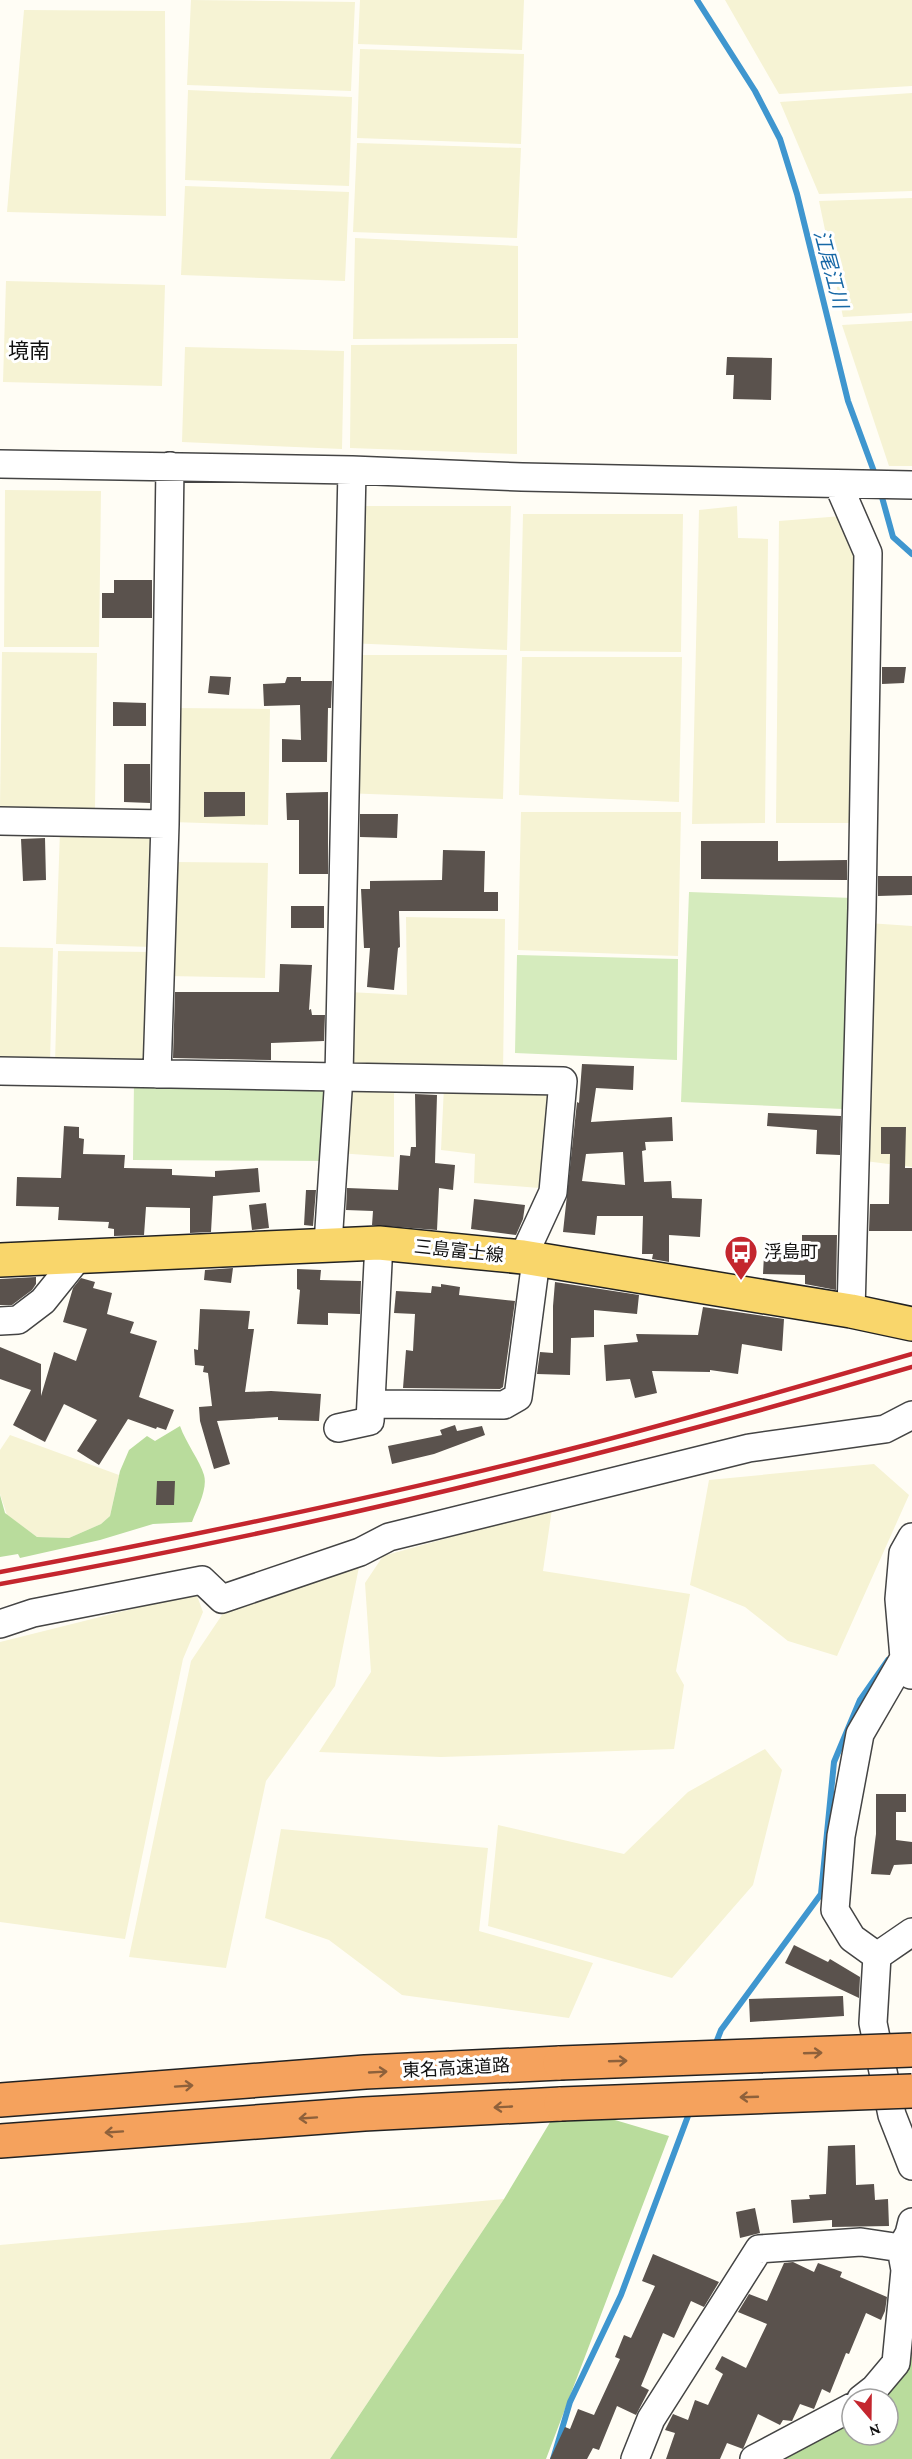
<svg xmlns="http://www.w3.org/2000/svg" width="912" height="2459" font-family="'Crimson Pro','Noto Sans JP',serif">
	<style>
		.farmland { fill: #f6f3d4 }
		.green { fill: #d5ebbd }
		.forest { fill: #b9dc9c; fill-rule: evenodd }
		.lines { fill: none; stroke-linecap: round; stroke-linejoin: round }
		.stream { stroke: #3f96cf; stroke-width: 6 }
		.building { fill: #5a524d; fill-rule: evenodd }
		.minor-casing { stroke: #444; stroke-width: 30 }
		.major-casing { stroke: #222; stroke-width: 36 }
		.highway-casing { stroke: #222; stroke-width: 36 }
		.minor { stroke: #fff; stroke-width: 27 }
		.major { stroke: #f9d66b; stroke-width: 33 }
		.highway { stroke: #f5a25d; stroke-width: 33 }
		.rail { stroke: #c4262e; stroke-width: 4.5 }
		.highway-bridge-casing { stroke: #222; stroke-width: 36; stroke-linecap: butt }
		.highway-bridge { stroke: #f5a25d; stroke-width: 33 }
		.oneway { stroke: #8e613b }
		.labels { text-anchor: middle; stroke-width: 6; stroke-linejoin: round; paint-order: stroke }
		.street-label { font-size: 18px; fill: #111; stroke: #fff }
		.poi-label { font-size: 18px; fill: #111; stroke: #fff; text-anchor: start }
		.water-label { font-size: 20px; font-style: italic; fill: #1768a6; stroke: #fff }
		.quarter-label { font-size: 21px; fill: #111; stroke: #fff }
	</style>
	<rect width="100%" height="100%" fill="#fffdf5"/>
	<!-- farmland -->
	<path class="farmland" d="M 191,0 L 355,2 L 351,91 L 187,85 Z
		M 360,0 L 524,0 L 522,50 L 358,44 Z
		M 725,0 L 912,0 L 912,86 L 779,94 Z
		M 24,10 L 165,11 L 166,216 L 7,212 Z
		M 360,49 L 524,54 L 521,144 L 357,138 Z
		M 188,90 L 352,97 L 349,186 L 185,180 Z
		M 912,93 L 912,191 L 819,194 L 780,102 Z
		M 357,143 L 521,148 L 517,238 L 353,232 Z
		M 185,186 L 349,192 L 345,281 L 181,275 Z
		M 912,198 L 912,313 L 843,317 L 819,201 Z
		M 355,238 L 518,246 L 518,338 L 353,339 Z
		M 6,281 L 165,285 L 162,386 L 3,382 Z
		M 912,321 L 912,466 L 889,466 L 842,325 Z
		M 517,344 L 517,454 L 350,448 L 351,345 Z
		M 185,347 L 344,351 L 342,449 L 182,442 Z
		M 5,490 L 101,491 L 99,647 L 4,647 Z
		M 351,506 L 511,506 L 507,650 L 348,643 Z
		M 737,506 L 738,538 L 768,539 L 765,823 L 692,824 L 699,510 Z
		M 523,514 L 683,514 L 681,652 L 520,651 Z
		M 842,516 L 861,551 L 849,823 L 776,823 L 779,521 Z
		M 2,652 L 97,653 L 95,809 L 0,808 Z
		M 346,655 L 507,655 L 503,799 L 343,793 Z
		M 522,657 L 682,657 L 679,802 L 519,795 Z
		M 175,708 L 270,709 L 268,825 L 172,822 Z
		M 521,812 L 681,812 L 678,956 L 518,950 Z
		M 60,831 L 154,832 L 152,947 L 56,944 Z
		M 173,862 L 268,863 L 265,978 L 169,976 Z
		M 406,917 L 505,919 L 503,1075 L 345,1070 L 348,992 L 407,995 Z
		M 868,923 L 912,926 L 912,1167 L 865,1161 Z
		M 0,947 L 53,948 L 50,1063 L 0,1062 Z
		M 58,951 L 153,952 L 151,1067 L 55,1064 Z
		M 394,1081 L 394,1157 L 338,1153 L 344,1083 Z
		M 558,1084 L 552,1189 L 474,1183 L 475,1154 L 441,1150 L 444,1086 Z
		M 10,1435 L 119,1475 L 110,1516 L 101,1524 L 69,1538 L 37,1537 L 7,1515 L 0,1494 L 0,1450 Z
		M 874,1464 L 909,1495 L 837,1656 L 788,1641 L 745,1607 L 690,1585 L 709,1480 Z
		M 552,1509 L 543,1571 L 690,1594 L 676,1671 L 684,1685 L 674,1749 L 441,1757 L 319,1752 L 371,1672 L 365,1583 L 383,1556 Z
		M 359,1567 L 335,1686 L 266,1781 L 226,1968 L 129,1957 L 191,1661 L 228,1606 Z
		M 196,1593 L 203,1612 L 183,1659 L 125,1939 L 0,1922 L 0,1642 Z
		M 765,1749 L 782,1770 L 753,1885 L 672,1978 L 488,1926 L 498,1825 L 624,1854 L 688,1792 Z
		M 281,1829 L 488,1848 L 479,1931 L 593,1963 L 569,2018 L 402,1995 L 329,1940 L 265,1918 Z
		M 504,2199 L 330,2459 L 0,2459 L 0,2245 Z"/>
	<!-- green -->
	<path class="green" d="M 689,892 L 853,898 L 843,1109 L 681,1102 Z
		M 517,955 L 678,959 L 677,1060 L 515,1053 Z
		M 134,1082 L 326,1086 L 327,1161 L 133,1160 Z"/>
	<!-- forest -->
	<path class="forest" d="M 180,1426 C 186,1443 200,1461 204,1475 C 208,1489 197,1509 192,1522 L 153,1524 L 100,1540 L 20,1558 L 18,1554 L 0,1557 L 0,1495 L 5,1513 L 37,1537 L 69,1538 L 101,1524 L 110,1516 L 120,1471 L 129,1450 L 147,1436 L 155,1441 Z
		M 561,2104 L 669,2136 L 546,2459 L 330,2459 L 504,2199 Z
		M 912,2352 L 912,2459 L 769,2459 ZM 852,2399 L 888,2399 L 888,2435 L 852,2435 Z"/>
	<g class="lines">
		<!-- stream -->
		<path class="stream" d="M 697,0 L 755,91 L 780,139 L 797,194 L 848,401 L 876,477
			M 880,490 L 893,537 L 912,554
			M 714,2048 L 721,2030 L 821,1894 L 834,1762 L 860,1700 L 888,1660
			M 553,2459 L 570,2402 L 621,2295 L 691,2108"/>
	</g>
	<!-- building -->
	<path class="building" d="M 727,357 L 772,358 L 771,400 L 733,399 L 734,375 L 726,375 Z
		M 114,580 L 152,580 L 152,618 L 102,618 L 102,593 L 114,593 Z
		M 882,667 L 906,667 L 904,683 L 882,684 Z
		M 210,676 L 231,677 L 229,695 L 208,693 Z
		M 287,677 L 301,677 L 301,681 L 332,681 L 331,708 L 328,708 L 327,762 L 282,762 L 282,739 L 301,740 L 300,705 L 264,706 L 263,684 L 285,683 Z
		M 113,702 L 146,703 L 146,726 L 113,726 Z
		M 124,764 L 150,764 L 150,803 L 124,802 Z
		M 204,792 L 245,792 L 245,816 L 204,817 Z
		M 328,792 L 328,874 L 299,874 L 299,820 L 287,820 L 286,793 Z
		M 360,814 L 398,814 L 397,838 L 360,837 Z
		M 45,838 L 46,880 L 23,881 L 21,839 Z
		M 701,841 L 778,841 L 778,861 L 847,860 L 847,880 L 701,879 Z
		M 443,850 L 485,851 L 484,892 L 498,892 L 498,911 L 399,911 L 400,947 L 398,948 L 394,990 L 367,987 L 370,948 L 364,948 L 361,889 L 370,889 L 370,881 L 442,880 Z
		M 878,876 L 912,876 L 912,895 L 878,896 Z
		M 291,906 L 324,906 L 324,928 L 291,928 Z
		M 280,964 L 312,965 L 309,1010 L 311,1009 L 312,1015 L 325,1015 L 324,1041 L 271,1043 L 271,1060 L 173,1058 L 175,992 L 279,992 Z
		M 582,1064 L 634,1066 L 633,1090 L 596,1088 L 591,1122 L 672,1117 L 673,1141 L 645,1142 L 646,1150 L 642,1151 L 644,1182 L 671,1181 L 672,1198 L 702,1199 L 700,1237 L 669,1235 L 669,1262 L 652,1259 L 653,1254 L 642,1254 L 643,1216 L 597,1216 L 595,1235 L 563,1232 L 577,1102 L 579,1103 ZM 623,1152 L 625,1185 L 582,1181 L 586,1154 Z
		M 415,1094 L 437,1095 L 435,1163 L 455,1165 L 453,1190 L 439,1188 L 437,1230 L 372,1225 L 373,1211 L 346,1210 L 347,1188 L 398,1190 L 400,1155 L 410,1156 L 411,1147 L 416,1147 Z
		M 768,1113 L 841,1116 L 840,1155 L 816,1154 L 817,1130 L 767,1126 Z
		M 64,1126 L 79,1127 L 79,1138 L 84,1139 L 83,1154 L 125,1155 L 124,1168 L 172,1169 L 172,1175 L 215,1177 L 215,1171 L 258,1168 L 260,1192 L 213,1196 L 211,1232 L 190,1233 L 190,1208 L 146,1207 L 144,1235 L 114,1236 L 114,1229 L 108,1228 L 109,1222 L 58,1220 L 59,1207 L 16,1206 L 17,1177 L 61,1178 Z
		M 881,1127 L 906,1127 L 905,1168 L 912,1168 L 912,1231 L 869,1231 L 870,1204 L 889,1204 L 890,1154 L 881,1154 Z
		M 306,1190 L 316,1190 L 313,1226 L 304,1225 Z
		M 474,1199 L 525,1205 L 523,1219 L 516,1235 L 471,1229 Z
		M 266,1203 L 269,1228 L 252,1230 L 249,1205 Z
		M 802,1235 L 837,1235 L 836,1290 L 805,1284 L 805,1275 L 763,1274 L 764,1255 L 802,1256 Z
		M 233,1268 L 231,1283 L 204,1280 L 205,1270 Z
		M 297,1269 L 321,1270 L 320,1280 L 361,1281 L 360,1314 L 328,1313 L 328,1325 L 297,1324 L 300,1290 L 297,1289 Z
		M 36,1277 L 36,1284 L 32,1290 L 12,1305 L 0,1305 L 0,1279 Z
		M 81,1278 L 95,1282 L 93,1288 L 112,1293 L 107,1314 L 134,1322 L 130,1333 L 157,1341 L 139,1397 L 174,1410 L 166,1430 L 157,1427 L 156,1429 L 128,1419 L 99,1465 L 77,1451 L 97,1420 L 64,1404 L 45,1442 L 13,1425 L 31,1390 L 0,1379 L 0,1347 L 41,1364 L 41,1396 L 54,1352 L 76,1361 L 87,1329 L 63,1322 L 73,1288 Z
		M 555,1282 L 639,1295 L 637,1314 L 594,1310 L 594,1337 L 571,1338 L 570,1375 L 537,1374 L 540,1352 L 553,1353 L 553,1306 Z
		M 441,1284 L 460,1287 L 459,1295 L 515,1301 L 503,1387 L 500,1389 L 403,1388 L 406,1350 L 413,1351 L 415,1314 L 394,1313 L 396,1291 L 431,1293 L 432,1286 L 441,1287 Z
		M 703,1307 L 784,1319 L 782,1351 L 742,1344 L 738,1374 L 710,1370 L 710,1372 L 652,1371 L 657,1393 L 635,1398 L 630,1379 L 606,1381 L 604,1345 L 638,1342 L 636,1334 L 698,1335 Z
		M 200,1309 L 250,1311 L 248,1329 L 254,1329 L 245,1392 L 271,1391 L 321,1394 L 319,1421 L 278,1420 L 278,1417 L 217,1421 L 230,1464 L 214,1469 L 200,1421 L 199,1407 L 212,1406 L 208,1373 L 203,1372 L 204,1366 L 195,1365 L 194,1349 L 198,1350 Z
		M 455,1425 L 457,1431 L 482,1426 L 485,1435 L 434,1454 L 392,1464 L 388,1446 L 442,1435 L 440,1430 Z
		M 157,1481 L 175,1481 L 174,1505 L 156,1505 Z
		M 876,1794 L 906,1794 L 906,1812 L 896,1812 L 896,1840 L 912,1842 L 912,1864 L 894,1865 L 890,1875 L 871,1874 L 876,1834 Z
		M 794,1945 L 828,1962 L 830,1959 L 860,1977 L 859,1998 L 785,1963 Z
		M 843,1996 L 844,2016 L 750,2022 L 749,1999 Z
		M 855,2145 L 856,2185 L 874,2184 L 875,2200 L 888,2199 L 889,2226 L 832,2227 L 832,2220 L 793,2223 L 791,2200 L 810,2199 L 809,2195 L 826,2194 L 828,2146 Z
		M 755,2208 L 760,2233 L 740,2238 L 736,2212 Z
		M 653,2254 L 719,2282 L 704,2307 L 691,2301 L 674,2338 L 663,2333 L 641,2386 L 649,2390 L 636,2415 L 617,2406 L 599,2450 L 593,2448 L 587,2459 L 550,2459 L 565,2427 L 570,2429 L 578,2409 L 594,2415 L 620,2359 L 615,2357 L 624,2335 L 631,2338 L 655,2286 L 642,2281 Z
		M 793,2262 L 814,2272 L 818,2263 L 842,2272 L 840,2277 L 887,2297 L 885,2311 L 881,2320 L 866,2313 L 849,2354 L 846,2353 L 830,2393 L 822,2389 L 814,2409 L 800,2404 L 792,2421 L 783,2420 L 780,2425 L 758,2414 L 743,2449 L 727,2443 L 720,2459 L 666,2459 L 675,2433 L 665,2430 L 673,2414 L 688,2420 L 695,2400 L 708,2405 L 723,2374 L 715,2369 L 722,2356 L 746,2368 L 767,2324 L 738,2312 L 749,2294 L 767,2301 L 784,2263 Z"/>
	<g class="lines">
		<defs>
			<path id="minor" d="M 0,464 L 352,470 L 522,477 L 912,485
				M 838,484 L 868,553 L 862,908 L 851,1311
				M 0,821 L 165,824
				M 0,1071 L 563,1081 L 553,1192 L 523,1257
				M 157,1074 L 165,824 L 170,466
				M 328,1244 L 339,1076 L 352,470
				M 0,1321 L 18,1320 L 43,1301 L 80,1255
				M 371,1404 L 504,1405 L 518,1397 L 536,1260
				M 338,1428 L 370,1421 L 379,1243
				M 0,1624 L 33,1613 L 202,1580 L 222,1599 L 360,1552 L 389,1537 L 749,1448 L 885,1429 L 912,1415
				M 911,1675 L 904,1658 L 899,1599 L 903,1553 L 912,1537
				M 912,1932 L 877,1956 L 873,2023 L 892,2115 L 912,2166
				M 877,1956 L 852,1938 L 835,1910 L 841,1836 L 860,1734 L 904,1658
				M 861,2399 L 875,2388 L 896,2363 L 905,2270 L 901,2248 L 909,2234 L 912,2222
				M 635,2459 L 651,2419 L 759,2249 L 861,2242 L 901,2248
				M 754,2459 L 852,2407"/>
			<path id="major" d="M 0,1260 L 379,1243 L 523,1257 L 851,1311 L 912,1324"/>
			<path id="highway" d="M 0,2100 L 365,2072 L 560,2063
				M 0,2141 L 364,2114 L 561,2104"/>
		</defs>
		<!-- minor casing -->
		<use href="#minor" class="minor-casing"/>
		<!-- major casing -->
		<use href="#major" class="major-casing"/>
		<!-- highway casing -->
		<use href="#highway" class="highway-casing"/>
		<!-- minor -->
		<use href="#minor" class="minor"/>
		<!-- major -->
		<use href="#major" class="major"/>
		<!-- highway -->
		<use href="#highway" class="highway"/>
		<!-- rail -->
		<path class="rail" d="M 0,1572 C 198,1535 395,1494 590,1444 C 698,1416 805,1385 912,1354
			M 0,1584 C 307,1529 612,1455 912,1367"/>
		<defs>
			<path id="highway-bridge" d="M 560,2063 L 912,2050
				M 561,2104 L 912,2091"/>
		</defs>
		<!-- highway-bridge casing -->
		<use href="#highway-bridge" class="highway-bridge-casing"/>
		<!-- highway-bridge -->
		<use href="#highway-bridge" class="highway-bridge"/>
	</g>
	<!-- one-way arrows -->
	<defs><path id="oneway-shaft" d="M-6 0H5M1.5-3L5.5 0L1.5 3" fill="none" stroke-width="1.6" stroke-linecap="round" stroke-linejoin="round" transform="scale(1.5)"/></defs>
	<g class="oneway">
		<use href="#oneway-shaft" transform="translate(813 2053) rotate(-2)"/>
		<use href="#oneway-shaft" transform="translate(618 2061) rotate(-2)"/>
		<use href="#oneway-shaft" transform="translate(378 2072) rotate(-3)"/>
		<use href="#oneway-shaft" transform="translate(184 2086) rotate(-4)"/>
		<use href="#oneway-shaft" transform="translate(749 2097) rotate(178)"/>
		<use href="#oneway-shaft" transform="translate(503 2107) rotate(177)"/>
		<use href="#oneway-shaft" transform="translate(308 2118) rotate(176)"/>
		<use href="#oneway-shaft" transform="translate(114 2132) rotate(176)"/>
	</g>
	<!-- icons -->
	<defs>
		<symbol id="bus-pin" viewBox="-11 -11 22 30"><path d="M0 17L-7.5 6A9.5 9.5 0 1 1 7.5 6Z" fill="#c4262e" stroke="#fff"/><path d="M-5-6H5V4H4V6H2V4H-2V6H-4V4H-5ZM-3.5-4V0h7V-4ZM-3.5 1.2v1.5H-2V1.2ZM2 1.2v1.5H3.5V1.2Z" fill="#fff"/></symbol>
	</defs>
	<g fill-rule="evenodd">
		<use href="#bus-pin" x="722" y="1233" width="38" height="52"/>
	</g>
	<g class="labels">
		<!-- street labels -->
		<g class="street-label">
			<text transform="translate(459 1251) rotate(6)" y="6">三島富士線</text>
			<text transform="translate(456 2068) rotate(-3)" y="6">東名高速道路</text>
		</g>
		<!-- poi labels -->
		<g class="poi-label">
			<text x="764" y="1258">浮島町</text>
		</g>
		<!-- water labels -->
		<g class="water-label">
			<text transform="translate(831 269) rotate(75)" y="7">江尾江川</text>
		</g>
		<!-- quarter labels -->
		<g class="quarter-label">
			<text x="29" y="358">境南</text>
		</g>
	</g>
	<!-- north arrow -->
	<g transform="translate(870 2417) rotate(160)"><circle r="28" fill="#ffffff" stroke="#a0a0a0" stroke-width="1.5"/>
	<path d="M0-4.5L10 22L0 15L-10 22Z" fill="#c4262e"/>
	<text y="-9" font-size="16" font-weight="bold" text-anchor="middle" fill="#111111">N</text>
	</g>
</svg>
